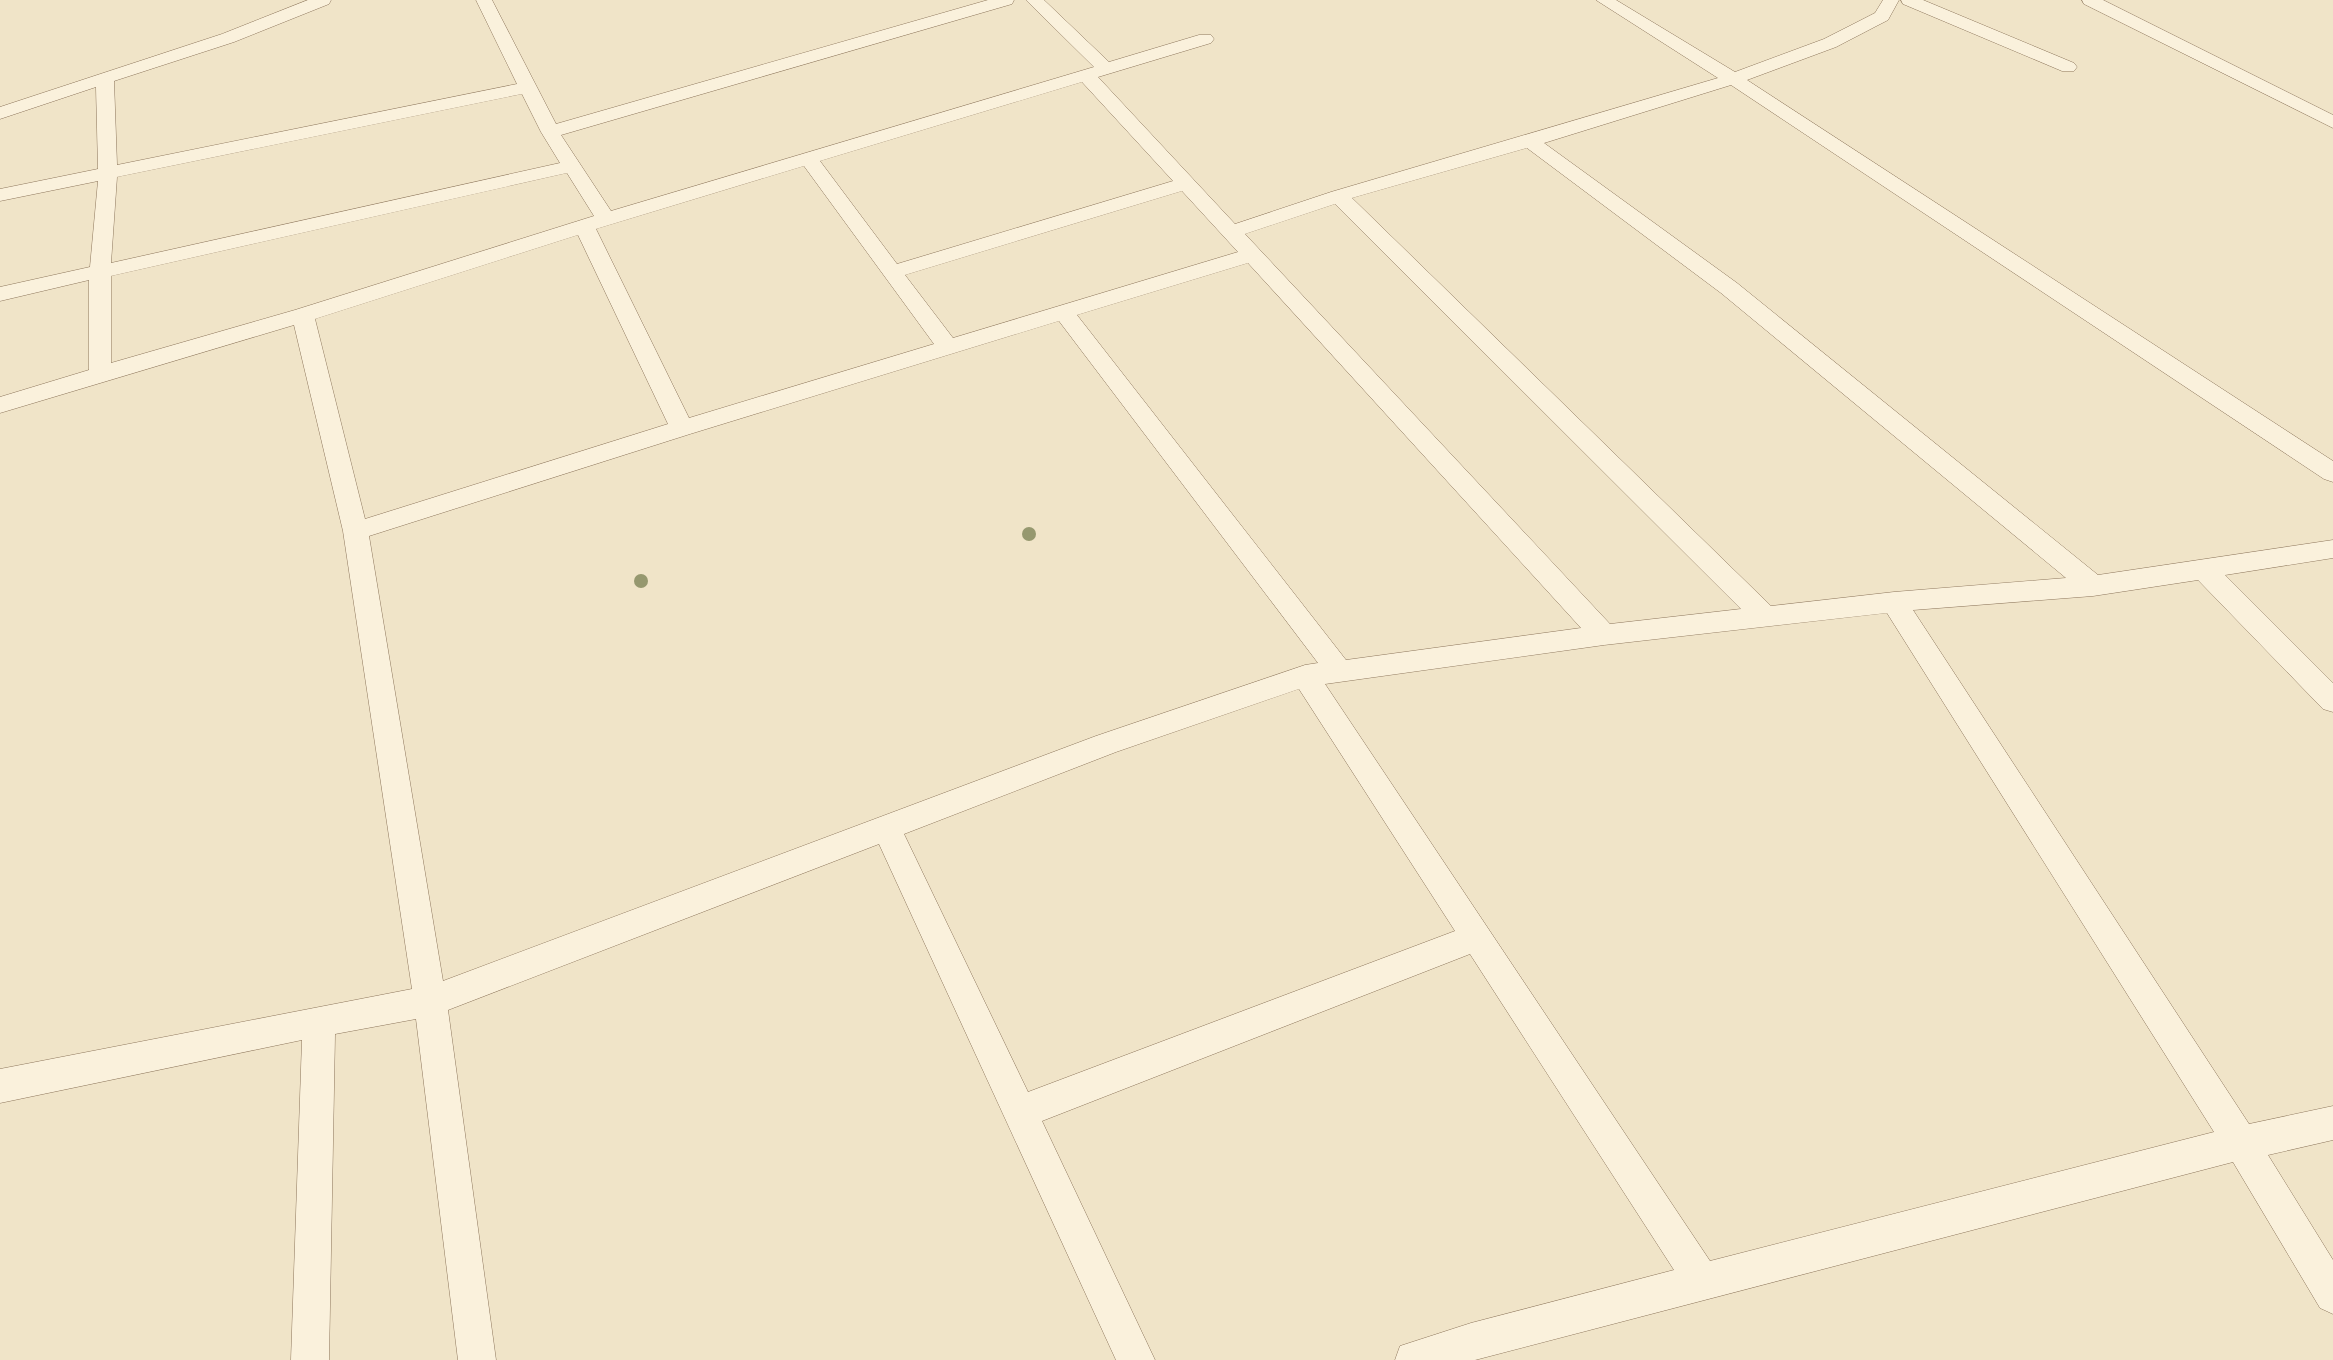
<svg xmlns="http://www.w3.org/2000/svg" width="2333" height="1360" font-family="'Crimson Pro',serif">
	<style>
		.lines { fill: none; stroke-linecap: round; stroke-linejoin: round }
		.minor-casing { stroke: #8d765c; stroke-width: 1 }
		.minor { fill: #faf1dc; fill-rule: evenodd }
		.tree { fill: #96986f }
	</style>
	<rect width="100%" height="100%" fill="#f0e4c8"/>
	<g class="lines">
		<defs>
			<path id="minor" d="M 308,0 L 331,0 L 329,4 L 234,42 L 114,81 L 117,165 L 517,84 L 476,0 L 492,0 L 556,124 L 988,0 L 1014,0 L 1012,4 L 561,135 L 611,211 L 1094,67 L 1026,0 L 1044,0 L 1109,62 L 1199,35 L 1211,35 L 1214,39 L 1211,43 L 1098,77 L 1235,224 L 1331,192 L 1718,78 L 1596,0 L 1616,0 L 1735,72 L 1824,39 L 1875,13 L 1883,0 L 1899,0 L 1888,20 L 1836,47 L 1747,80 L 2333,461 L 2333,482 L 2324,479 L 1731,85 L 1544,143 L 1737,283 L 2098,575 L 2333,540 L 2333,558 L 2225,575 L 2333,683 L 2333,712 L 2323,709 L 2198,580 L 2093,596 L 1913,610 L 2249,1124 L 2333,1106 L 2333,1140 L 2268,1155 L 2333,1260 L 2333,1314 L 2320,1308 L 2233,1162 L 1475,1360 L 1395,1360 L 1400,1346 L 1471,1323 L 1674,1270 L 1470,954 L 1042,1121 L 1155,1360 L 1116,1360 L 879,844 L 448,1010 L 496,1360 L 458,1360 L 416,1019 L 335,1034 L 329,1360 L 291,1360 L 302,1040 L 0,1103 L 0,1069 L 412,989 L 343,531 L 294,325 L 0,413 L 0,397 L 89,370 L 89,280 L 0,301 L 0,287 L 90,267 L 98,181 L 0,201 L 0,189 L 98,169 L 96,87 L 0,119 L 0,107 L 222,34 ZM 1082,82 L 1173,181 L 897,264 L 820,161 ZM 522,94 L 541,132 L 560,163 L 111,263 L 117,177 ZM 1527,148 L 1721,293 L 2066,578 L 1894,592 L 1771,606 L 1352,198 ZM 804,166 L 934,344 L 689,418 L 596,229 ZM 567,173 L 594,216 L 295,310 L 111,363 L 111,276 ZM 1182,191 L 1238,252 L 953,338 L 905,275 ZM 1335,204 L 1741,609 L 1610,624 L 1245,234 ZM 578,235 L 668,424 L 365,519 L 315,319 ZM 1248,263 L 1581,628 L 1346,660 L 1077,315 ZM 1059,321 L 1318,663 L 1305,665 L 1096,736 L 443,981 L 369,536 L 690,434 ZM 1887,613 L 2214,1132 L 1710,1261 L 1325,684 L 1604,645 ZM 1299,689 L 1455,931 L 1028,1092 L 904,834 L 1116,752 Z
				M 1901,0 L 1923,0 L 2074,63 L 2077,67 L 2074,71 L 2062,71 L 1903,4 Z
				M 2082,0 L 2103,0 L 2333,115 L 2333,128 L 2084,4 Z"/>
		</defs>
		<!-- minor casing -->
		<use href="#minor" class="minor-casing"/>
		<!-- minor -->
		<use href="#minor" class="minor"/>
	</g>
	<!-- trees -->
	<g class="tree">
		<circle cx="1029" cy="534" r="7"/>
		<circle cx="641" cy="581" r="7"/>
	</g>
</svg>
